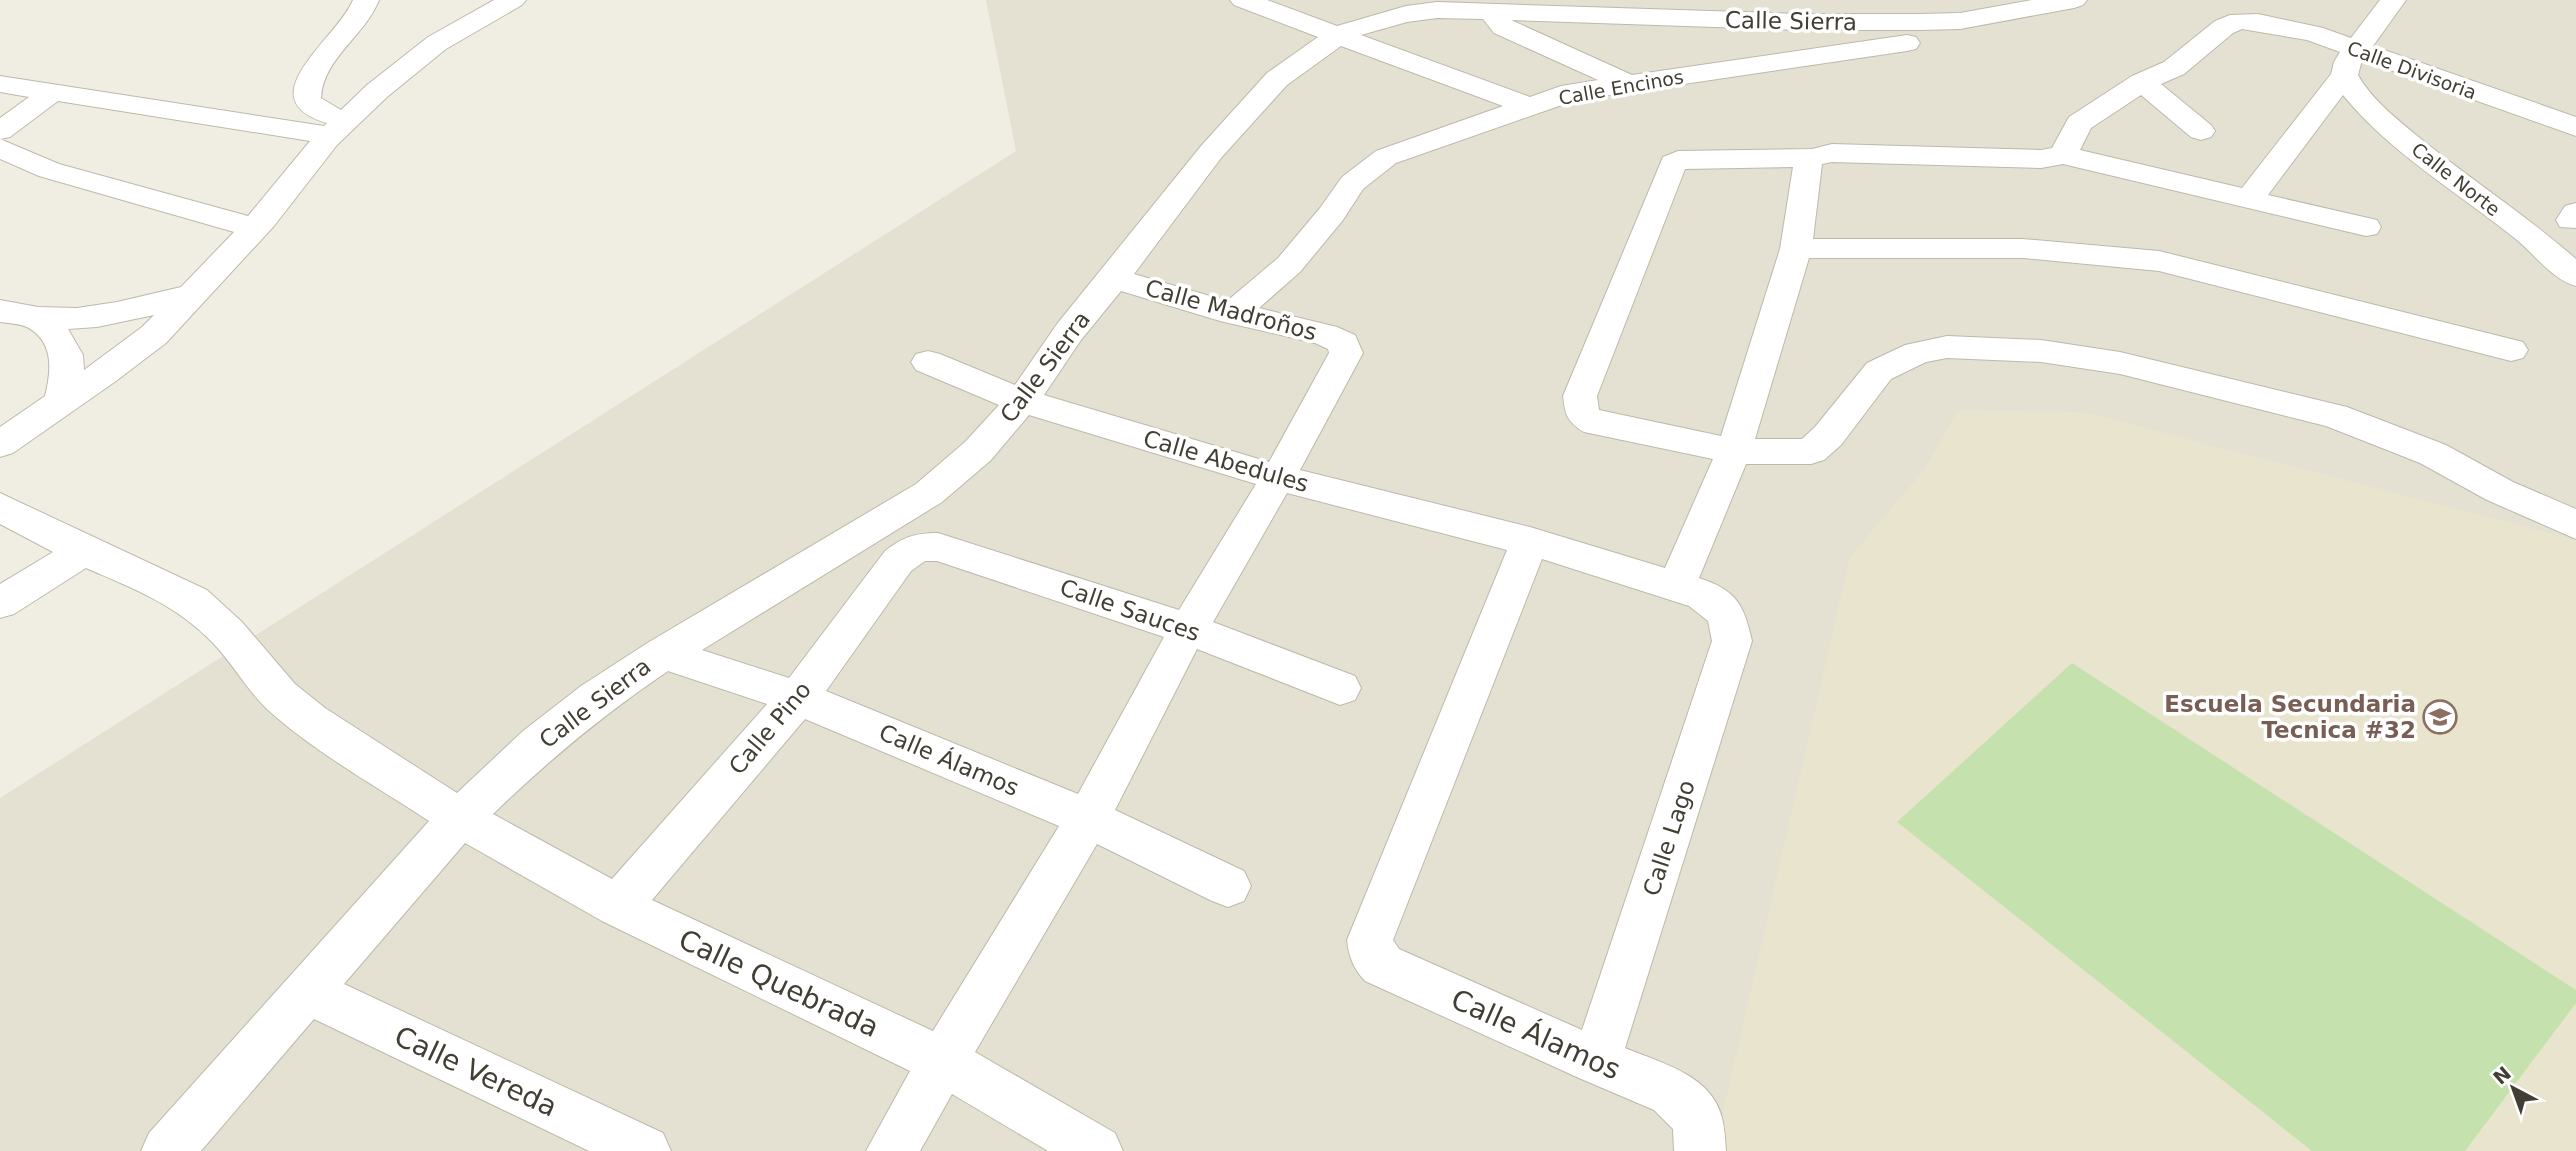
<svg xmlns="http://www.w3.org/2000/svg" width="2576" height="1151" font-family="'DejaVu Sans',sans-serif">
	<style>
		.residential { fill: #e4e0d2 }
		.education { fill: #e9e4ce }
		.green { fill: #c5e2ae }
		.lines { fill: none; stroke-linecap: round; stroke-linejoin: round }
		.minor-casing { stroke: #beb9aa; stroke-width: 2 }
		.minor { fill: #fff; fill-rule: evenodd }
		.labels { text-anchor: middle; stroke-width: 7; stroke-linejoin: round; paint-order: stroke }
		.far-street-label { font-size: 19px; fill: #423e34; stroke: #fff }
		.street-label { font-size: 23px; fill: #423e34; stroke: #fff }
		.education-label { font-size: 23px; font-weight: bold; fill: #785e54; stroke: #fff; text-anchor: end }
		.near-street-label { font-size: 28px; fill: #423e34; stroke: #fff }
	</style>
	<rect width="100%" height="100%" fill="#f0eee3"/>
	<!-- residential -->
	<path class="residential" d="M 986,0 L 2576,0 L 2576,1151 L 0,1151 L 0,798 L 1016,151 Z"/>
	<!-- education -->
	<path class="education" d="M 1958,410 L 2084,412 L 2576,540 L 2576,1151 L 1714,1151 L 1850,557 L 1924,470 Z"/>
	<!-- green -->
	<path class="green" d="M 2072,663 L 2576,990 L 2576,1003 L 2465,1151 L 2312,1151 L 1897,822 Z"/>
	<g class="lines">
		<defs>
			<path id="minor" d="M 353,0 L 379,0 C 365,36 323,58 321,98 L 341,110 L 367,85 L 428,37 L 494,0 L 526,0 L 522,5 L 446,49 L 387,97 L 337,145 L 274,226 L 166,343 L 116,381 L 13,453 L 0,457 L 0,427 L 45,396 C 51,372 55,342 27,327 C 20,324 8,323 0,322 L 0,300 L 38,307 L 77,308 L 117,302 L 181,287 L 234,232 L 39,176 L 0,159 L 0,118 L 29,97 L 0,92 L 0,76 L 324,126 L 327,123 C 245,99 338,38 353,0 ZM 58,101 L 310,141 L 248,216 L 59,164 L 0,139 L 10,137 ZM 154,315 L 142,327 L 84,370 L 83,355 L 68,329 L 97,327 Z
				M 1230,0 L 1267,0 L 1337,26 L 1406,6 L 1437,2 L 1799,14 L 1920,14 L 1960,13 L 2032,0 L 2087,0 L 2083,5 L 2074,8 L 1960,29 L 1920,30 L 1799,30 L 1511,20 L 1632,75 L 1907,35 L 1916,37 L 1920,43 L 1916,49 L 1907,51 L 1576,100 L 1396,163 L 1363,189 L 1343,220 L 1300,272 L 1259,308 L 1337,327 L 1355,335 L 1363,353 L 1300,470 L 1530,527 L 1665,568 L 1713,459 L 1584,432 C 1567,422 1565,414 1563,396 L 1663,157 L 1678,151 L 1812,149 L 1832,144 L 2041,150 L 2052,148 L 2069,117 L 2132,76 L 2164,62 L 2215,21 L 2230,15 L 2258,14 L 2323,28 L 2351,38 L 2380,0 L 2406,0 L 2373,46 L 2576,117 L 2576,136 L 2362,60 L 2358,75 C 2374,103 2402,123 2426,143 C 2476,183 2528,217 2576,259 L 2576,286 C 2553,280 2535,255 2517,240 C 2459,193 2391,154 2343,95 L 2268,195 L 2377,220 L 2381,227 L 2377,234 L 2366,236 L 2063,164 L 2041,168 L 1832,162 L 1822,164 L 1813,239 L 2023,239 L 2159,251 L 2523,342 L 2528,350 L 2523,358 L 2511,361 L 2159,271 L 2023,258 L 1809,258 L 1755,439 L 1802,439 L 1815,427 L 1867,363 L 1905,345 L 1947,336 L 2041,340 L 2120,352 L 2347,407 L 2446,445 L 2513,482 L 2576,509 L 2576,539 L 2487,500 L 2420,463 L 2326,426 L 2120,374 L 2041,362 L 1947,358 L 1926,362 L 1891,379 L 1841,445 L 1824,460 L 1811,464 L 1746,464 L 1699,578 C 1736,590 1744,604 1752,641 L 1625,1048 C 1661,1063 1712,1075 1722,1118 C 1725,1129 1725,1140 1726,1151 L 1674,1151 L 1673,1129 L 1654,1110 L 1579,1078 L 1365,981 C 1353,968 1349,957 1347,940 L 1507,550 L 1287,493 L 1213,622 L 1355,676 L 1361,688 L 1355,700 L 1340,705 L 1197,649 L 1115,810 L 1244,871 L 1251,886 L 1244,901 L 1228,907 L 1212,901 L 1097,844 L 975,1052 L 1115,1133 L 1123,1151 L 1048,1151 L 952,1094 L 920,1151 L 866,1151 L 910,1071 L 602,921 L 465,843 L 344,984 L 663,1133 L 671,1151 L 589,1151 L 314,1019 L 201,1151 L 141,1151 L 149,1133 L 429,821 C 376,786 314,752 267,709 C 247,690 233,664 213,643 C 175,604 136,590 86,568 L 14,614 L 0,618 L 0,584 L 53,552 L 0,524 L 0,493 L 207,590 L 242,622 L 295,684 L 325,708 L 457,793 L 523,731 L 581,686 L 649,642 L 916,484 L 965,442 L 999,405 L 916,370 L 911,362 L 916,354 L 928,351 L 940,354 L 1015,385 L 1057,324 L 1201,146 L 1267,73 L 1318,37 L 1234,5 ZM 1437,18 L 1483,19 L 1494,33 L 1598,80 L 1561,86 L 1530,97 L 1361,35 L 1407,22 ZM 2242,29 L 2307,40 L 2340,52 L 2334,62 L 2331,74 L 2242,188 L 2080,150 L 2091,128 L 2141,95 L 2191,137 L 2201,140 L 2211,137 L 2215,131 L 2211,125 L 2161,84 L 2184,74 L 2233,33 ZM 1341,46 L 1503,106 L 1376,151 L 1342,177 L 1320,208 L 1278,258 L 1227,301 L 1134,274 L 1221,158 L 1287,85 ZM 1793,167 L 1780,249 L 1721,436 L 1599,410 L 1597,396 L 1685,169 ZM 1121,291 L 1220,321 L 1315,343 L 1328,349 L 1329,353 L 1269,462 L 1044,395 L 1081,340 ZM 1029,415 L 1256,484 L 1179,610 L 938,533 C 915,533 903,537 885,551 L 789,678 L 702,650 L 942,502 L 991,460 ZM 1542,559 L 1689,606 L 1708,621 L 1712,641 L 1582,1030 L 1399,949 L 1393,940 ZM 925,561 L 937,561 L 1164,637 L 1078,794 L 826,691 L 911,571 ZM 668,671 L 767,704 L 612,879 L 493,814 C 550,759 603,715 668,671 ZM 805,719 L 1059,826 L 933,1031 L 652,900 Z
				M 2576,203 L 2576,228 L 2560,227 L 2556,220 L 2565,206 Z"/>
		</defs>
		<!-- minor casing -->
		<use href="#minor" class="minor-casing"/>
		<!-- minor -->
		<use href="#minor" class="minor"/>
	</g>
	<!-- icons -->
	<defs>
		<symbol id="school-ring" viewBox="-11 -11 22 22"><circle r="9.5" fill="#fff" stroke="#8d6e63" stroke-width="1.5"/><path d="M0-5L7-2L0 1L-7-2ZM-4 1L0 2.5L4 1V4Q0 6-4 4Z" fill="#8d6e63"/></symbol>
	</defs>
	<g fill-rule="evenodd">
		<use href="#school-ring" x="2421" y="698" width="38" height="38"/>
	</g>
	<g class="labels">
		<!-- far-street labels -->
		<g class="far-street-label">
			<text transform="translate(2412 70) rotate(20)" y="7">Calle Divisoria</text>
			<text transform="translate(1621 87) rotate(-10)" y="7">Calle Encinos</text>
			<text transform="translate(2456 179) rotate(38)" y="7">Calle Norte</text>
		</g>
		<!-- street labels -->
		<g class="street-label">
			<text transform="translate(1791 21) rotate(1)" y="8">Calle Sierra</text>
			<text transform="translate(1231 310) rotate(15)" y="8">Calle Madroños</text>
			<text transform="translate(1045 367) rotate(-53)" y="8">Calle Sierra</text>
			<text transform="translate(1226 461) rotate(16)" y="8">Calle Abedules</text>
			<text transform="translate(1130 610) rotate(19)" y="8">Calle Sauces</text>
			<text transform="translate(595 703) rotate(-37)" y="8">Calle Sierra</text>
			<text transform="translate(770 728) rotate(-50)" y="8">Calle Pino</text>
			<text transform="translate(949 760) rotate(23)" y="8">Calle Álamos</text>
			<text transform="translate(1669 838) rotate(-72)" y="8">Calle Lago</text>
		</g>
		<!-- education labels -->
		<g class="education-label">
			<text x="2416" y="712">Escuela Secundaria<tspan x="2416" dy="26">Tecnica #32</tspan></text>
		</g>
		<!-- near-street labels -->
		<g class="near-street-label">
			<text transform="translate(779 983) rotate(25)" y="10">Calle Quebrada</text>
			<text transform="translate(1536 1034) rotate(24)" y="10">Calle Álamos</text>
			<text transform="translate(476 1071) rotate(25)" y="10">Calle Vereda</text>
		</g>
	</g>
	<!-- north arrow -->
	<g transform="translate(2513 1088) rotate(319)" stroke="#ffffff" stroke-width="5" paint-order="stroke">
	<path d="M0-5L12 26L0 18L-12 26Z" fill="#423e34"/>
	<text y="-10" font-size="19" font-weight="bold" text-anchor="middle" fill="#423e34">N</text>
	</g>
</svg>
